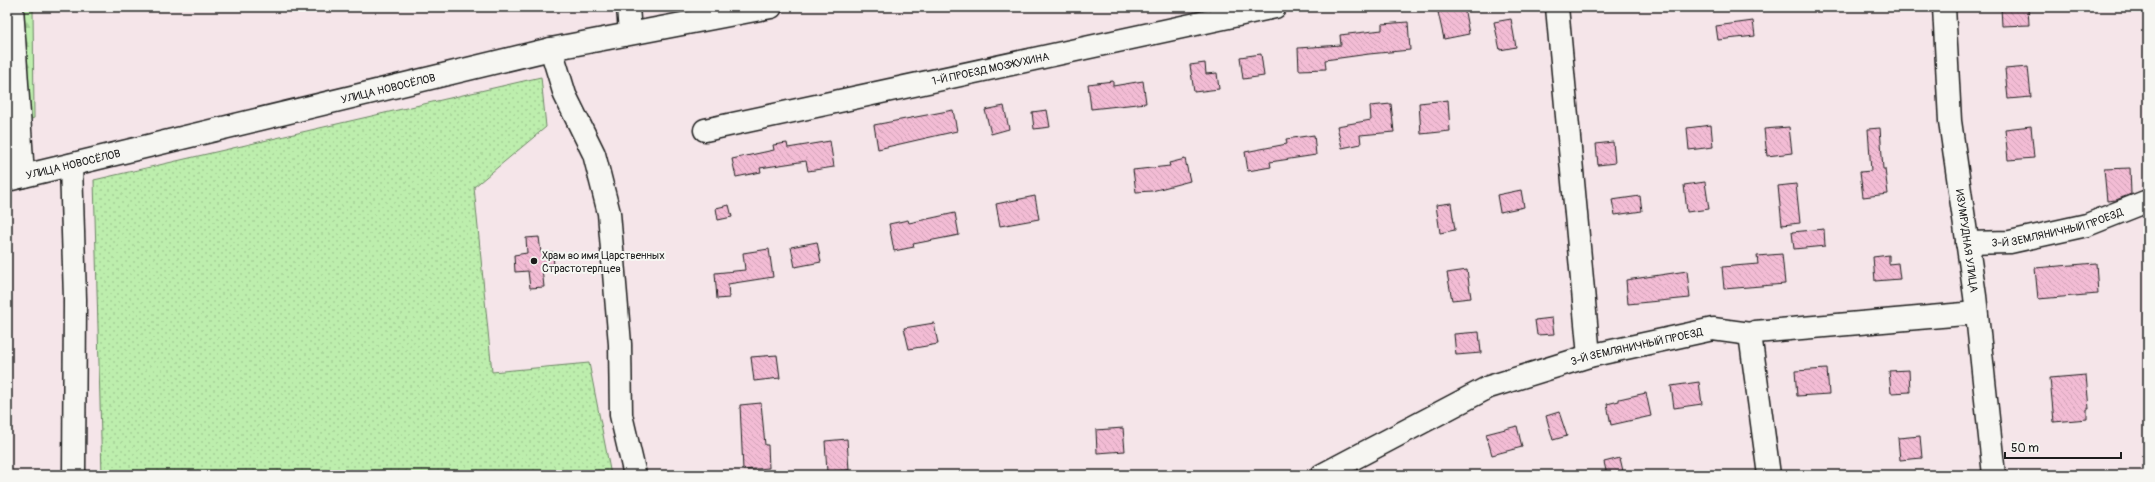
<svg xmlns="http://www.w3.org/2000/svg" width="2155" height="482" font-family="Pangolin,sans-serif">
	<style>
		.grass { fill: url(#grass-dots); stroke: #6c8564 }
		.forest { fill: url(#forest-firs); stroke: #6c8564 }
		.building { fill: url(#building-back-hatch); stroke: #1c1c1c }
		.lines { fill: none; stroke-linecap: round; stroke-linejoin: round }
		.minor-casing { stroke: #1c1c1c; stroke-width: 25 }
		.minor { stroke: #f6f6f2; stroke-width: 22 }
		.poi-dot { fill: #1c1c1c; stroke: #f6f6f2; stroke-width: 1.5 }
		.labels { text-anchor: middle; stroke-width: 4; stroke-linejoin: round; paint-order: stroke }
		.street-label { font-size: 11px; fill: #1c1c1c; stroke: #f6f6f2 }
		.poi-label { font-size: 11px; fill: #1c1c1c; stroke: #f6f6f2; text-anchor: start }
	</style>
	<defs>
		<pattern id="grass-dots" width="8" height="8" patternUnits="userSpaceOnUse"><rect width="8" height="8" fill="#bdeead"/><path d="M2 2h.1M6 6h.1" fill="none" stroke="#a2cc94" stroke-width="1.8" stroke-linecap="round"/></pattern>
		<pattern id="forest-firs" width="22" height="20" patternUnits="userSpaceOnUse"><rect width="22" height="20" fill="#bdeead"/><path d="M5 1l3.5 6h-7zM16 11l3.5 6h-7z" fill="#a2cc94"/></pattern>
		<pattern id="building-back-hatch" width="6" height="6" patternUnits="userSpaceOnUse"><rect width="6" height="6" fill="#f3bcd5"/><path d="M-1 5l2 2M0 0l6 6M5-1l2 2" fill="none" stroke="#d0a1b6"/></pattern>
	</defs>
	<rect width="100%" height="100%" fill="#f5e5e9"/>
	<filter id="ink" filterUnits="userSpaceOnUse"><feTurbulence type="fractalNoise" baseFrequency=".025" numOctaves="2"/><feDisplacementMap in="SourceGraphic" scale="8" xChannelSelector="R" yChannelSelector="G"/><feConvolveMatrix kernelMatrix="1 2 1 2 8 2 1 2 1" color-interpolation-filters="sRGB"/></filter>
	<g filter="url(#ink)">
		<!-- grass -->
		<path class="grass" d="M 541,77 L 546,127 L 474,187 L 492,372 L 589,363 L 611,475 L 102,475 L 94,180 Z"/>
		<!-- forest -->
		<path class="forest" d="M 7,7 L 33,7 L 34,118 L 7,130 Z"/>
		<!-- building -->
		<path class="building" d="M 1464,7 L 1469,34 L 1444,39 L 1438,12 Z
			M 2001,7 L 2028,7 L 2029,25 L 2002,26 Z
			M 1511,19 L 1516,47 L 1500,50 L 1494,22 Z
			M 1753,21 L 1755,36 L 1718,40 L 1716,26 Z
			M 1408,22 L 1410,50 L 1369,54 L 1325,60 L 1326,69 L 1299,70 L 1298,48 L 1341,45 L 1340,35 L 1382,30 L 1382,24 Z
			M 1261,54 L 1264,76 L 1243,79 L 1240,57 Z
			M 1205,63 L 1206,74 L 1217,73 L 1219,89 L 1194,92 L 1190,65 Z
			M 2028,67 L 2031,97 L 2008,99 L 2005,69 Z
			M 1113,81 L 1113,86 L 1143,81 L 1146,103 L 1091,109 L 1088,84 Z
			M 1448,100 L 1450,131 L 1421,134 L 1419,103 Z
			M 1391,104 L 1394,132 L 1360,135 L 1361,144 L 1342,148 L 1337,126 L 1371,120 L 1370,106 Z
			M 1004,106 L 1009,129 L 991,134 L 985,110 Z
			M 953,110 L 957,131 L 878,149 L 874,125 Z
			M 1047,110 L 1050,127 L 1034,129 L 1032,112 Z
			M 1711,125 L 1713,147 L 1689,150 L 1687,128 Z
			M 2031,126 L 2034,158 L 2008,160 L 2005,129 Z
			M 1789,127 L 1792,153 L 1767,156 L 1764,129 Z
			M 1880,128 L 1883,169 L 1885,169 L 1888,194 L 1863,197 L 1860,172 L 1871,171 L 1868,129 Z
			M 1314,135 L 1316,155 L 1270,162 L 1271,167 L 1248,171 L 1245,152 L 1287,144 L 1286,139 Z
			M 830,141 L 834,167 L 808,171 L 806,161 L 760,168 L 761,172 L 736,177 L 732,159 L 774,150 L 773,145 L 787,143 L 788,148 Z
			M 1613,142 L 1615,163 L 1598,165 L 1596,144 Z
			M 1185,159 L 1190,181 L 1152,191 L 1136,192 L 1133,170 L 1170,166 L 1169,163 Z
			M 2130,168 L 2131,194 L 2116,200 L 2107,201 L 2104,169 Z
			M 1705,182 L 1709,209 L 1687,212 L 1684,185 Z
			M 1796,184 L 1800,223 L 1782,225 L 1778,186 Z
			M 1521,190 L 1524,207 L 1500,212 L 1497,195 Z
			M 1035,196 L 1039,219 L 1000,226 L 996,204 Z
			M 1640,196 L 1642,211 L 1615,215 L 1612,200 Z
			M 1451,203 L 1455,230 L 1440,233 L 1436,205 Z
			M 729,205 L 732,217 L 718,220 L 716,208 Z
			M 955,213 L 959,235 L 913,244 L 914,247 L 894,251 L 889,224 L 908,220 L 909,223 Z
			M 1824,229 L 1825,246 L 1794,249 L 1792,232 Z
			M 539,237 L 541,253 L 553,252 L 554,268 L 542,269 L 544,287 L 530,288 L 528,271 L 515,272 L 514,255 L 527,253 L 526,238 Z
			M 817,242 L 821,262 L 795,267 L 791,247 Z
			M 769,249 L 773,277 L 728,284 L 729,298 L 717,299 L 715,273 L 745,270 L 743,253 Z
			M 1782,254 L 1785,284 L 1724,289 L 1722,267 L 1758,264 L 1757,256 Z
			M 1889,255 L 1889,264 L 1898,263 L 1900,279 L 1875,281 L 1873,257 Z
			M 2096,263 L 2098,294 L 2038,299 L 2035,268 Z
			M 1467,270 L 1471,298 L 1452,300 L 1447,273 Z
			M 1687,271 L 1690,298 L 1628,304 L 1626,280 Z
			M 1552,318 L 1554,334 L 1537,335 L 1535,320 Z
			M 934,323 L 938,344 L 909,349 L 904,328 Z
			M 1479,332 L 1481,353 L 1456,355 L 1454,334 Z
			M 777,355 L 780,378 L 754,381 L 751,357 Z
			M 1827,369 L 1829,394 L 1797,396 L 1795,371 Z
			M 1909,370 L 1910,392 L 1891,393 L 1889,371 Z
			M 2086,375 L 2089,409 L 2087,409 L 2087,419 L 2054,422 L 2050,378 Z
			M 1699,382 L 1702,404 L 1674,408 L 1671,386 Z
			M 1646,393 L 1651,416 L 1611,425 L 1607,404 L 1619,401 L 1619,399 Z
			M 761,403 L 765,445 L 768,445 L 769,468 L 743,470 L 740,405 Z
			M 1559,412 L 1567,436 L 1553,440 L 1546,416 Z
			M 1517,426 L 1522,447 L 1492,455 L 1486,434 Z
			M 1123,428 L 1125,451 L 1097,453 L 1096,430 Z
			M 1920,436 L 1922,458 L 1900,460 L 1898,438 Z
			M 847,439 L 849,470 L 827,472 L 825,441 Z
			M 1620,458 L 1623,471 L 1607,475 L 1604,462 Z"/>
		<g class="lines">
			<defs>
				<g id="minor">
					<path d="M 12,7 L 23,176"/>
					<path d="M 628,7 L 630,33"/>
					<path d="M 1557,7 L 1589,356"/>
					<path id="s1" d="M 1944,7 L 1950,121 L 1975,296 L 1994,475"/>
					<path d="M 551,49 L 565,95 L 594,154 L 609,213 L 620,344 L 621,415 L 635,475"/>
					<path id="s2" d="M 705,130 L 1275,7"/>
					<path d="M 71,165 L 75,299 L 74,475"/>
					<path id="s3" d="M 7,180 L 551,49 L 771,7"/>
					<path id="s4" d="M 1967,243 L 2010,242 L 2087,225 L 2145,202"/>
					<path d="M 1750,334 L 1769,475"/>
					<path id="s5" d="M 1322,475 L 1489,387 L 1589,356 L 1713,329 L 1750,334 L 1755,332 L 1976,313"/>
				</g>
			</defs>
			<!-- minor casing -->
			<use href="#minor" class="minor-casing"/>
			<!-- minor -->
			<use href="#minor" class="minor"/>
		</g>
	</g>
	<!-- markers -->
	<circle class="poi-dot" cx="534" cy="261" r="4"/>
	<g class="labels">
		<!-- street labels -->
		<g class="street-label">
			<text dy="4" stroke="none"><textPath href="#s2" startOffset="292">1-Й ПРОЕЗД МОЗЖУХИНА</textPath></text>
			<text dy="4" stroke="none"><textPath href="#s3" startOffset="392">УЛИЦА НОВОСЁЛОВ</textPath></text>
			<text dy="4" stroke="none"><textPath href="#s3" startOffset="68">УЛИЦА НОВОСЁЛОВ</textPath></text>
			<text dy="4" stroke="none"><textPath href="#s4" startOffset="92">3-Й ЗЕМЛЯНИЧНЫЙ ПРОЕЗД</textPath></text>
			<text dy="4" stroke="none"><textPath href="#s1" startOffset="235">ИЗУМРУДНАЯ УЛИЦА</textPath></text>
			<text dy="4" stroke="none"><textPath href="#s5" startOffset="342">3-Й ЗЕМЛЯНИЧНЫЙ ПРОЕЗД</textPath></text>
		</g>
		<!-- poi labels -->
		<g class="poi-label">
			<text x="542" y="259">Храм во имя Царственных<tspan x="542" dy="13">Страстотерпцев</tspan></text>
		</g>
	</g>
	<!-- margin -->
	<rect width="2155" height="482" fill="none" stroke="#f6f6f2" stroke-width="24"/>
	<rect x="12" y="12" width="2131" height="458" fill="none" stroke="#1c1c1c" stroke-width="1.5" filter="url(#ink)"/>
	<!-- scale -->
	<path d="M2005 452v6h116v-6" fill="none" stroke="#1c1c1c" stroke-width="2"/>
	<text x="2011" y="452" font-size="12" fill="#1c1c1c" stroke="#f6f6f2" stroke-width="3" paint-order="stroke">50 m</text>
</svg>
